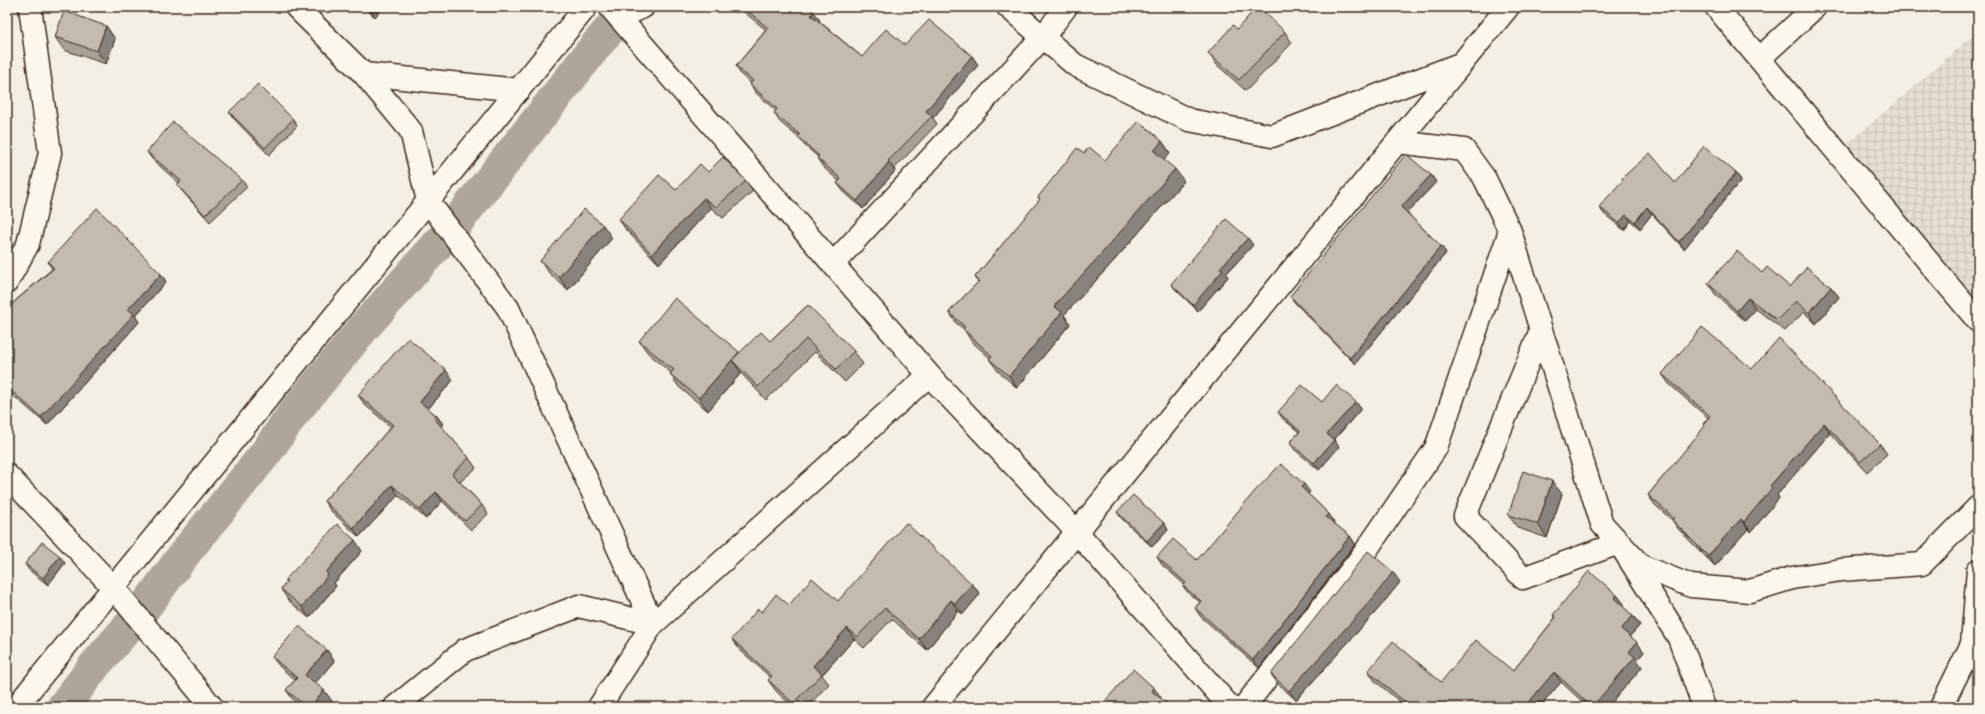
<svg xmlns="http://www.w3.org/2000/svg" width="1985" height="714" font-family="Delius,sans-serif">
	<style>
		.industrial { fill: url(#industrial-grid) }
		.lines { fill: none; stroke-linecap: round; stroke-linejoin: round }
		.canal { stroke: #afa69a; stroke-width: 33 }
		.minor-casing { stroke: #3b2a1e; stroke-width: 25 }
		.minor { stroke: #fbf7ec; stroke-width: 22 }
		.wall { fill: #a8a197; stroke: #3b2a1e }
		.shaded-wall { fill: #88837b; stroke: #3b2a1e }
		.building { fill: #c3bbb0; stroke: #3b2a1e }
	</style>
	<defs>
		<pattern id="industrial-grid" width="8" height="8" patternUnits="userSpaceOnUse"><rect width="8" height="8" fill="#e5dfd4"/><path d="M0 4h8M4 0v8" fill="none" stroke="#c5c0b6"/></pattern>
	</defs>
	<rect width="100%" height="100%" fill="#f3efe4"/>
	<filter id="ink" filterUnits="userSpaceOnUse"><feTurbulence type="fractalNoise" baseFrequency=".025" numOctaves="2"/><feDisplacementMap in="SourceGraphic" scale="8" xChannelSelector="R" yChannelSelector="G"/><feConvolveMatrix kernelMatrix="1 2 1 2 8 2 1 2 1" color-interpolation-filters="sRGB"/></filter>
	<g filter="url(#ink)">
		<!-- industrial -->
		<path class="industrial" d="M 1978,31 L 1978,309 L 1842,149 Z"/>
		<g class="lines">
			<!-- canal -->
			<path class="canal" d="M 63,707 L 95,665 L 142,611 L 185,553 L 265,454 L 293,414 L 365,326 L 453,227 L 598,43 L 629,7"/>
			<defs>
				<path id="minor" d="M 296,7 L 364,74 L 519,90
					M 610,7 L 929,375 L 1076,531 L 1230,707
					M 1008,7 L 1075,65 L 1189,120 L 1272,136 L 1460,64
					M 1716,7 L 1978,321
					M 619,18 L 643,7
					M 1760,58 L 1815,7
					M 364,74 L 411,131 L 428,201 L 508,308 L 653,624
					M 1510,231 L 1602,524 L 1641,566 L 1691,586 L 1750,591 L 1792,578 L 1841,570 L 1922,564 L 1978,507
					M 833,264 L 1043,37 L 1066,7
					M 7,282 L 28,244 L 50,153 L 30,7
					M 1541,330 L 1465,516 L 1523,578 L 1619,543 L 1679,638 L 1704,707
					M 7,475 L 113,587 L 212,707
					M 16,707 L 586,7
					M 395,707 L 465,650 L 579,606 L 653,624
					M 599,707 L 653,624 L 929,375
					M 933,707 L 1508,7
					M 1244,707 L 1363,555 L 1436,448 L 1510,231 L 1485,179 L 1464,150 L 1397,142
					M 1941,707 L 1972,644 L 1978,570"/>
			</defs>
			<!-- minor casing -->
			<use href="#minor" class="minor-casing"/>
			<!-- minor -->
			<use href="#minor" class="minor"/>
		</g>
		<!-- wall -->
		<path class="wall" d="M 363,7 L 383,7 L 375,17 Z
			M 738,7 L 808,7 L 820,20 L 819,21 L 862,57 L 905,45 L 972,56 L 978,65 L 933,118 L 937,124 L 894,169 L 895,171 L 863,209 L 843,191 L 837,183 L 839,181 L 823,167 L 817,158 L 818,157 L 804,145 L 800,139 L 780,122 L 774,113 L 776,111 L 756,93 L 750,84 L 751,83 L 741,75 L 736,66 L 766,30 Z
			M 106,26 L 115,39 L 106,64 L 64,50 L 55,37 Z
			M 1237,29 L 1285,32 L 1292,43 L 1246,91 L 1216,64 L 1208,53 Z
			M 229,112 L 293,119 L 297,126 L 269,155 L 234,119 Z
			M 1162,141 L 1170,153 L 1164,160 L 1184,181 L 1111,264 L 1064,315 L 1070,324 L 1017,388 L 998,371 L 989,359 L 990,358 L 971,341 L 964,329 L 957,324 L 949,312 L 978,282 L 975,277 L 1040,200 L 1038,197 L 1105,160 Z
			M 147,152 L 242,180 L 247,187 L 210,222 L 182,191 L 177,185 L 179,183 L 152,159 Z
			M 708,172 L 746,181 L 753,191 L 723,218 L 711,208 L 659,264 L 626,230 L 619,219 L 676,190 Z
			M 1736,173 L 1741,180 L 1684,249 L 1652,214 L 1640,229 L 1631,221 L 1624,230 L 1604,214 L 1599,207 L 1675,183 Z
			M 1431,175 L 1436,182 L 1407,213 L 1441,246 L 1446,253 L 1355,364 L 1295,303 L 1290,296 Z
			M 612,238 L 568,290 L 550,274 L 540,261 Z
			M 1253,245 L 1226,274 L 1228,277 L 1198,311 L 1176,290 L 1171,284 Z
			M 48,262 L 161,274 L 166,282 L 135,316 L 139,322 L 47,425 L 7,390 L 7,308 L 52,269 Z
			M 1762,273 L 1790,287 L 1831,287 L 1839,297 L 1816,324 L 1804,312 L 1785,331 L 1756,309 L 1745,321 L 1715,294 L 1708,283 Z
			M 808,305 L 854,351 L 863,364 L 845,382 L 815,352 L 766,400 L 741,373 L 708,411 L 679,387 L 670,374 L 671,373 L 648,353 L 639,341 L 740,353 L 770,341 Z
			M 1752,369 L 1880,444 L 1887,454 L 1867,472 L 1830,433 L 1777,495 L 1779,498 L 1751,532 L 1748,529 L 1715,566 L 1679,530 L 1672,520 L 1655,505 L 1648,495 L 1705,427 L 1703,424 L 1708,418 L 1669,384 L 1662,374 Z
			M 453,380 L 428,409 L 436,415 L 443,424 L 441,426 L 469,458 L 476,468 L 460,482 L 482,505 L 488,514 L 471,530 L 442,501 L 426,519 L 398,495 L 359,537 L 331,511 L 324,501 L 391,427 L 365,405 L 358,395 Z
			M 1322,402 L 1356,402 L 1361,409 L 1334,440 L 1339,447 L 1319,470 L 1295,450 L 1290,443 L 1299,432 L 1283,419 L 1278,412 Z
			M 1310,492 L 1308,494 L 1329,514 L 1334,522 L 1333,523 L 1350,536 L 1355,544 L 1259,668 L 1200,616 L 1195,608 L 1200,602 L 1189,594 L 1183,586 L 1184,584 L 1162,565 L 1157,557 L 1197,560 Z
			M 1562,494 L 1547,538 L 1518,528 L 1508,515 Z
			M 7,502 L 13,511 L 7,517 Z
			M 1117,512 L 1164,523 L 1168,530 L 1152,547 L 1122,519 Z
			M 362,551 L 334,583 L 336,586 L 309,618 L 288,600 L 281,589 L 287,582 L 285,580 Z
			M 65,563 L 48,585 L 29,570 L 25,564 Z
			M 1400,582 L 1380,607 L 1296,700 L 1278,684 L 1271,674 Z
			M 972,584 L 980,594 L 963,614 L 958,611 L 927,650 L 892,619 L 864,648 L 854,639 L 822,675 L 829,684 L 807,707 L 793,707 L 776,691 L 768,680 L 771,678 L 739,649 L 732,639 L 762,612 L 789,605 L 838,601 Z
			M 1617,595 L 1624,604 L 1622,606 L 1633,616 L 1640,625 L 1630,636 L 1644,652 L 1637,660 L 1642,667 L 1608,707 L 1588,707 L 1561,682 L 1540,707 L 1406,707 L 1375,681 L 1368,671 L 1441,682 L 1513,671 L 1555,618 L 1553,615 Z
			M 327,650 L 334,661 L 315,683 L 332,701 L 327,707 L 301,707 L 294,701 L 286,690 L 295,680 L 280,667 L 272,657 Z"/>
		<!-- shaded-wall -->
		<path class="shaded-wall" d="M 373,7 L 383,7 L 375,17 L 370,10 Z
			M 814,12 L 820,20 L 817,23 L 811,15 Z
			M 106,26 L 115,39 L 106,64 L 97,51 Z
			M 972,56 L 978,65 L 933,118 L 926,111 Z
			M 1162,141 L 1170,153 L 1162,162 L 1154,151 Z
			M 889,162 L 895,171 L 863,209 L 857,201 Z
			M 1175,169 L 1184,181 L 1111,264 L 1064,315 L 1070,324 L 1017,388 L 1009,376 L 1054,306 Z
			M 1736,173 L 1741,180 L 1684,249 L 1679,242 Z
			M 1431,175 L 1436,182 L 1406,214 L 1401,207 Z
			M 704,198 L 711,208 L 659,264 L 652,254 Z
			M 1647,207 L 1652,214 L 1640,229 L 1635,222 Z
			M 1626,215 L 1631,221 L 1624,230 L 1619,223 Z
			M 603,225 L 612,238 L 568,290 L 559,277 Z
			M 1248,238 L 1253,245 L 1226,274 L 1228,277 L 1198,311 L 1193,305 L 1220,268 Z
			M 1441,246 L 1446,253 L 1355,364 L 1350,358 Z
			M 161,274 L 166,282 L 135,316 L 139,322 L 47,425 L 41,417 L 128,309 Z
			M 1831,287 L 1839,297 L 1816,324 L 1809,313 Z
			M 1748,298 L 1756,309 L 1745,321 L 1737,311 Z
			M 732,360 L 741,373 L 708,411 L 699,398 Z
			M 446,370 L 453,380 L 426,411 L 420,402 Z
			M 1356,402 L 1361,409 L 1332,441 L 1327,434 Z
			M 436,415 L 443,424 L 440,427 L 434,418 Z
			M 1824,423 L 1830,433 L 1777,495 L 1779,498 L 1751,532 L 1744,522 L 1770,486 Z
			M 1334,440 L 1339,447 L 1319,470 L 1314,463 Z
			M 1552,481 L 1562,494 L 1547,538 L 1538,524 Z
			M 1304,484 L 1310,492 L 1307,495 L 1301,487 Z
			M 392,485 L 398,495 L 359,537 L 353,528 Z
			M 436,492 L 442,501 L 426,519 L 420,510 Z
			M 1329,514 L 1334,522 L 1332,525 L 1326,517 Z
			M 1741,519 L 1748,529 L 1715,566 L 1708,556 Z
			M 1164,523 L 1168,530 L 1152,547 L 1147,541 Z
			M 1350,536 L 1355,544 L 1259,668 L 1253,660 Z
			M 355,540 L 362,551 L 334,583 L 336,586 L 309,618 L 302,607 L 326,572 Z
			M 60,556 L 65,563 L 48,585 L 43,578 Z
			M 1393,572 L 1400,582 L 1380,607 L 1296,700 L 1289,691 Z
			M 972,584 L 980,594 L 963,614 L 955,604 Z
			M 1617,595 L 1624,604 L 1621,608 L 1614,598 Z
			M 951,600 L 958,611 L 927,650 L 919,639 Z
			M 1633,616 L 1640,625 L 1627,639 L 1621,629 Z
			M 847,628 L 854,639 L 822,675 L 813,666 Z
			M 1637,642 L 1644,652 L 1637,660 L 1642,667 L 1608,707 L 1592,707 L 1629,652 Z
			M 327,650 L 334,661 L 313,686 L 305,675 Z
			M 1554,672 L 1561,682 L 1540,707 L 1525,707 Z
			M 1154,688 L 1161,697 L 1158,701 L 1152,691 Z
			M 324,690 L 332,701 L 327,707 L 310,707 Z"/>
		<!-- building -->
		<path class="building" d="M 367,7 L 373,7 L 370,10 Z
			M 743,7 L 808,7 L 814,12 L 811,15 L 862,57 L 886,29 L 905,45 L 929,20 L 972,56 L 926,111 L 932,116 L 888,161 L 889,162 L 857,201 L 837,183 L 841,179 L 817,158 L 819,156 L 798,137 L 800,135 L 774,113 L 777,109 L 750,84 L 753,81 L 736,66 L 768,28 Z
			M 1257,7 L 1259,7 L 1285,32 L 1239,80 L 1208,53 L 1233,25 L 1237,29 Z
			M 64,11 L 106,26 L 97,51 L 55,37 Z
			M 258,84 L 293,119 L 265,148 L 229,112 Z
			M 1139,121 L 1162,141 L 1154,151 L 1175,169 L 1103,252 L 1054,306 L 1062,312 L 1009,376 L 989,359 L 992,356 L 963,329 L 965,327 L 949,312 L 979,281 L 975,277 L 1040,199 L 1038,197 L 1077,148 L 1084,153 L 1089,147 L 1105,160 Z
			M 173,122 L 242,180 L 205,215 L 177,185 L 181,181 L 147,152 Z
			M 1704,146 L 1736,173 L 1679,242 L 1647,207 L 1635,222 L 1626,215 L 1619,223 L 1599,207 L 1623,180 L 1622,178 L 1650,153 L 1675,183 Z
			M 1406,154 L 1431,175 L 1401,207 L 1441,246 L 1350,358 L 1290,296 Z
			M 723,157 L 746,181 L 716,207 L 704,198 L 652,254 L 619,219 L 659,175 L 676,190 L 700,164 L 708,172 Z
			M 97,208 L 161,274 L 128,309 L 134,314 L 41,417 L 7,387 L 7,308 L 54,268 L 48,262 Z
			M 584,209 L 603,225 L 559,277 L 540,261 Z
			M 1226,219 L 1248,238 L 1220,268 L 1223,270 L 1193,305 L 1171,284 Z
			M 1737,251 L 1762,273 L 1767,267 L 1790,287 L 1807,267 L 1831,287 L 1809,313 L 1796,301 L 1777,320 L 1748,298 L 1737,311 L 1708,283 Z
			M 675,298 L 739,352 L 732,360 L 761,332 L 770,341 L 808,305 L 854,351 L 836,369 L 806,339 L 758,387 L 732,360 L 699,398 L 670,374 L 674,370 L 639,341 Z
			M 1702,327 L 1752,369 L 1779,338 L 1880,444 L 1860,462 L 1824,423 L 1770,486 L 1772,488 L 1744,522 L 1741,519 L 1708,556 L 1672,520 L 1674,518 L 1648,495 L 1705,426 L 1703,424 L 1710,416 L 1662,374 Z
			M 408,338 L 446,370 L 420,402 L 436,415 L 434,418 L 469,458 L 452,474 L 482,505 L 465,521 L 436,492 L 420,510 L 392,485 L 353,528 L 324,501 L 393,425 L 358,395 Z
			M 1302,385 L 1322,402 L 1336,385 L 1356,402 L 1327,434 L 1334,440 L 1314,463 L 1290,443 L 1300,431 L 1278,412 Z
			M 1281,464 L 1304,484 L 1301,487 L 1329,514 L 1326,517 L 1350,536 L 1253,660 L 1195,608 L 1201,601 L 1183,586 L 1186,583 L 1157,557 L 1173,539 L 1197,560 L 1255,491 Z
			M 1523,471 L 1552,481 L 1538,524 L 1508,515 Z
			M 1133,495 L 1164,523 L 1147,541 L 1117,512 Z
			M 906,523 L 972,584 L 955,604 L 951,600 L 919,639 L 885,608 L 857,637 L 847,628 L 813,666 L 822,674 L 793,703 L 768,680 L 772,676 L 732,639 L 758,609 L 762,612 L 776,594 L 789,605 L 812,578 L 838,601 Z
			M 337,524 L 355,540 L 326,572 L 328,575 L 302,607 L 281,589 L 287,581 L 285,580 Z
			M 42,542 L 60,556 L 43,578 L 25,564 Z
			M 1368,551 L 1393,572 L 1374,597 L 1289,691 L 1271,674 Z
			M 1589,571 L 1617,595 L 1614,598 L 1633,616 L 1621,629 L 1637,642 L 1629,652 L 1635,657 L 1592,707 L 1554,672 L 1525,707 L 1411,707 L 1368,671 L 1393,641 L 1441,682 L 1476,640 L 1513,671 L 1556,617 L 1553,615 Z
			M 299,626 L 327,650 L 305,675 L 324,690 L 310,707 L 307,707 L 286,690 L 297,678 L 272,657 Z
			M 1133,669 L 1154,688 L 1152,691 L 1171,707 L 1100,707 Z"/>
	</g>
	<!-- margin -->
	<rect width="1985" height="714" fill="none" stroke="#fbf7ec" stroke-width="24"/>
	<rect x="12" y="12" width="1961" height="690" fill="none" stroke="#3b2a1e" stroke-width="1.5" filter="url(#ink)"/>
</svg>
